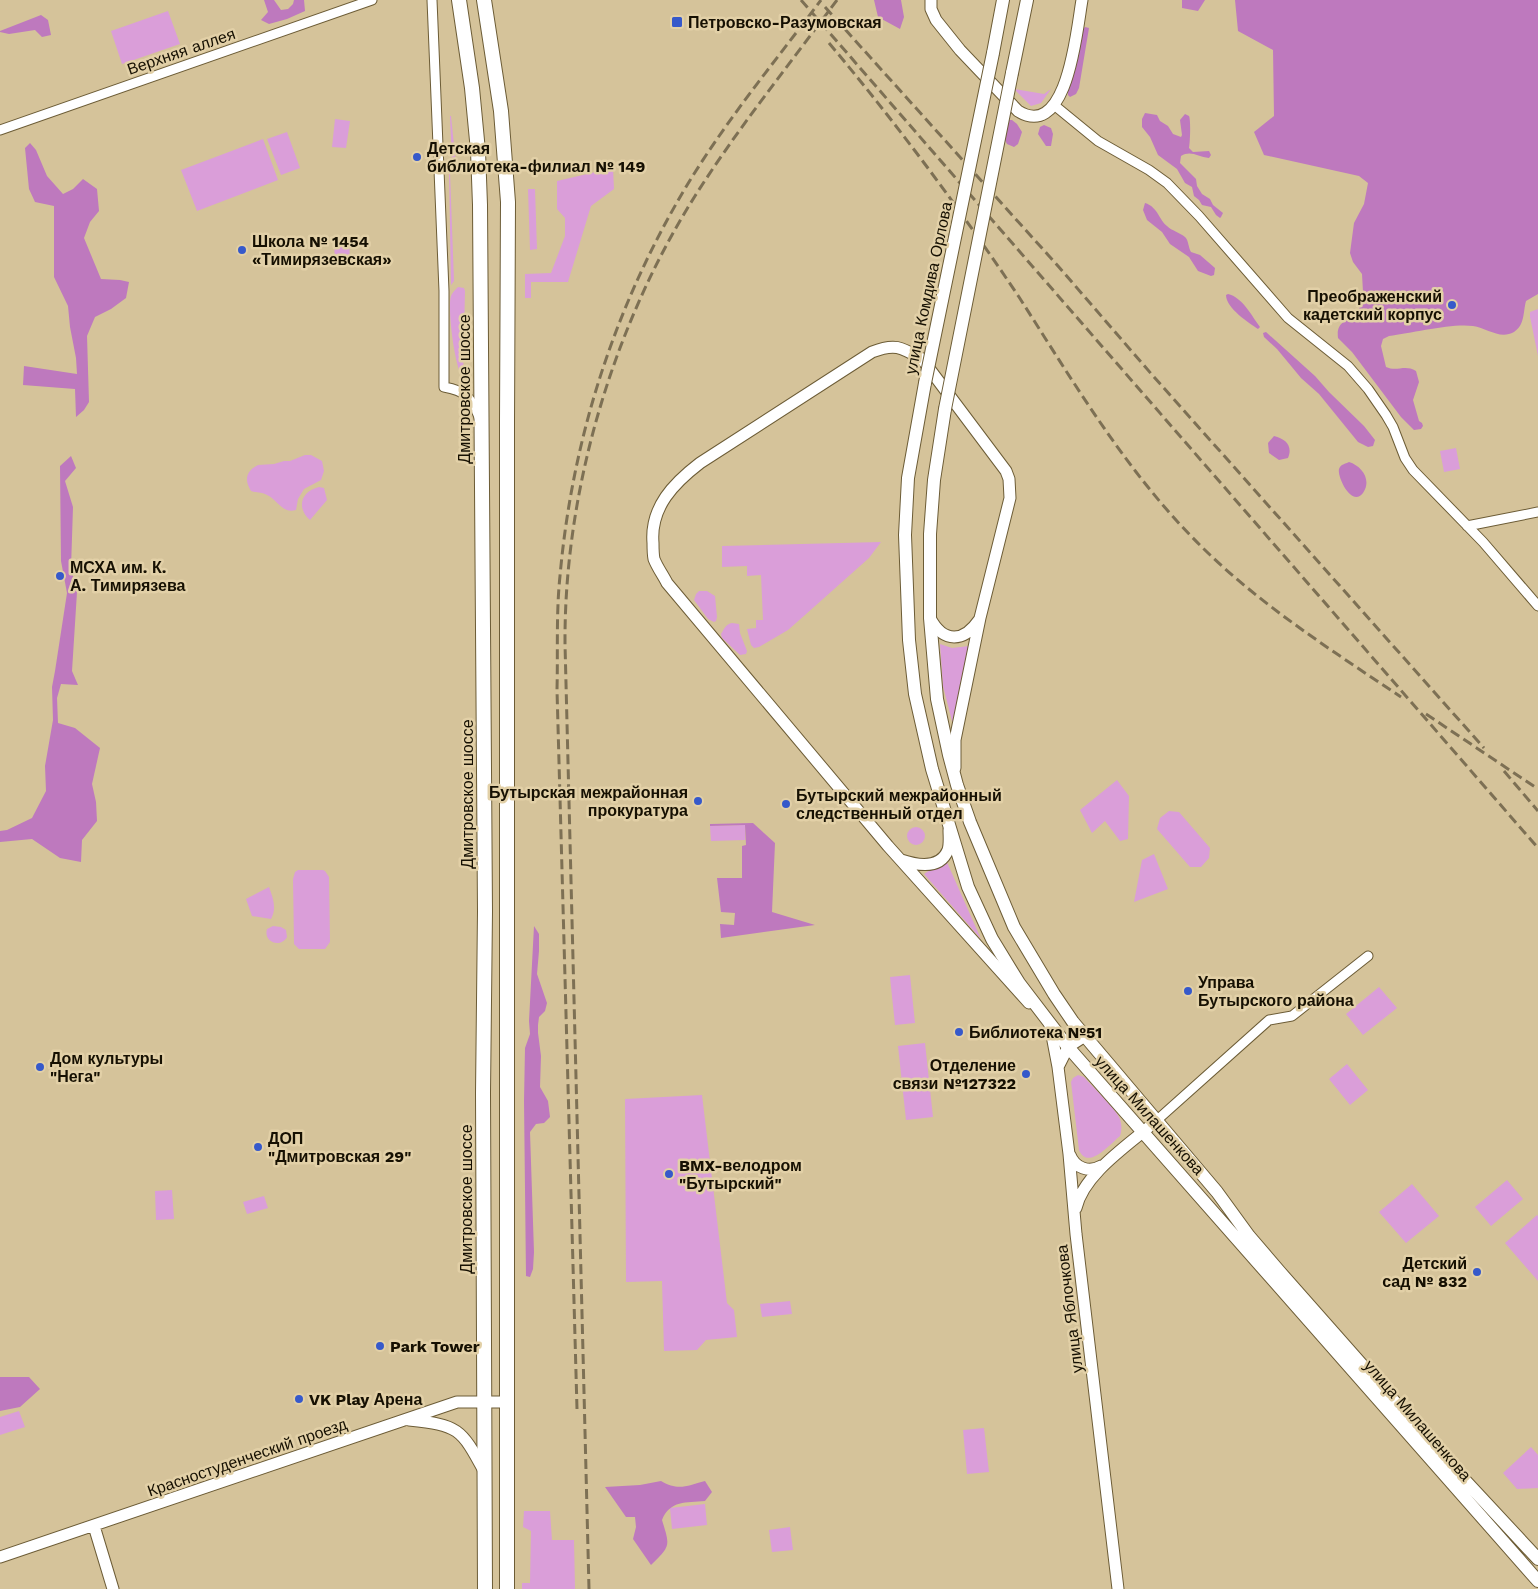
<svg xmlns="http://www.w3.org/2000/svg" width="1538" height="1589" font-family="'Work Sans',sans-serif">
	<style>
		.green { fill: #da9ed9 }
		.forest { fill: #be79be }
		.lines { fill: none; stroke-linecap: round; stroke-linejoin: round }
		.minor-casing { stroke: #6c5c36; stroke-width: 11 }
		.tertiary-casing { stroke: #6c5c36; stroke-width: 13 }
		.secondary-casing { stroke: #6c5c36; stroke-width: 14 }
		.primary-casing { stroke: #6c5c36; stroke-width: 16 }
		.minor { stroke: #fff; stroke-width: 9 }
		.tertiary { stroke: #fff; stroke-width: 11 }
		.secondary { stroke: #fff; stroke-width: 12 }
		.primary { stroke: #fff; stroke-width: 14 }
		.rail { stroke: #7d7054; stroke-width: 3; stroke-dasharray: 10 5; stroke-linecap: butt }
		.secondary-bridge-casing { stroke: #6c5c36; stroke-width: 14; stroke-linecap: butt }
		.secondary-bridge { stroke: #fff; stroke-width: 12 }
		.poi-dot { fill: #3659ca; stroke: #e2d0a7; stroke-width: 2 }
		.labels { text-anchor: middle; stroke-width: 5; stroke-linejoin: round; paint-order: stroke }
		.poi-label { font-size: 16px; font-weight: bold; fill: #161002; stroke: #e2d0a7; text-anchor: start }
		.street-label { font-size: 16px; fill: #161002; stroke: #e2d0a7 }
	</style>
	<rect width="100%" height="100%" fill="#d5c39a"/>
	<!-- green -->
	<path class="green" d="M 168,11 L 180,44 L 122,64 L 111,31 Z
		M 1014,89 L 1044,94 L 1051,89 L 1041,103 L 1031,106 Z
		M 450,116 L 451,116 L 456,164 L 450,173 L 454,281 L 451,285 L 449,167 L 452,162 Z
		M 335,119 L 350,121 L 346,148 L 332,147 Z
		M 287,132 L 300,168 L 281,175 L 267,139 Z
		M 263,139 L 278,180 L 197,211 L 181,170 Z
		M 613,168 L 614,189 L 591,206 L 568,282 L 531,282 L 531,298 L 525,298 L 525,274 L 551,273 L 565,236 L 565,218 L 557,209 L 557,181 Z
		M 528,189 L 535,189 L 537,249 L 530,250 Z
		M 334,238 L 349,238 L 350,264 L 335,265 Z
		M 458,287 L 464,288 L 465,291 L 463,378 C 455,370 447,307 451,296 C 452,293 455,290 458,287 Z
		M 1538,309 L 1538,356 L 1530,317 L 1530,312 Z
		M 1456,448 L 1460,469 L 1444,472 L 1440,451 Z
		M 305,455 L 311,455 L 322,461 L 324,471 L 321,480 L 304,489 L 298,499 L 296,510 C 282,514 278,500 267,495 C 262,492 256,493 251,491 C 244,480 246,471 258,465 L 274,464 L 284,461 L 290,461 Z
		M 319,487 L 324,488 L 327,500 L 310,520 C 296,508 301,491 319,487 Z
		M 881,542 L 869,558 L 805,615 L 788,630 L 759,647 L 754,648 L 751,645 L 747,629 L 756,628 L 756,620 L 763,620 L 761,575 L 747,576 L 747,566 L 722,567 L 722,546 Z
		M 699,591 L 707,591 L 715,596 L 717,617 L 716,621 L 714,622 L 708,619 L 694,600 L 696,594 Z
		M 732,623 L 739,624 L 740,633 L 747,651 L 746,654 L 740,655 L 722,638 L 721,634 C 724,629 726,624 732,623 Z
		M 940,644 L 952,648 L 969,646 L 953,725 L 943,686 Z
		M 1117,780 L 1129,796 L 1128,839 L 1120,841 L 1105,821 L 1092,833 L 1080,810 Z
		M 1169,811 L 1179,812 L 1210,848 L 1209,858 L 1201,867 L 1190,867 L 1157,829 L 1160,818 Z
		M 745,825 L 745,840 L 711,841 L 710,826 Z
		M907 836a9 9 0 1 1 18 0a9 9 0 1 1-18 0Z
		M 1154,854 L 1168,889 L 1134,902 L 1142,860 Z
		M 946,860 L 981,939 L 924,874 Z
		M 298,870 L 323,870 L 325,871 L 329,877 L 330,942 L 325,949 L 299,949 L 294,944 L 293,879 L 295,872 Z
		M 269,887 C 273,898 277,908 271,919 L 252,916 L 246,899 Z
		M 273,926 L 281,927 L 286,930 L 287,937 C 281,948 263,943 267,929 Z
		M 910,975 L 915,1023 L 895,1025 L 890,977 Z
		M 1379,987 L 1397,1008 L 1363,1035 L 1346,1014 Z
		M 925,1043 L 933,1117 L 906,1120 L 898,1046 Z
		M 1347,1064 L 1368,1090 L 1350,1105 L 1329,1079 Z
		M 1078,1075 L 1084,1077 C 1093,1087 1113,1106 1119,1117 C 1122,1123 1122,1130 1120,1136 C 1110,1144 1088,1171 1079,1150 L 1071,1082 L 1073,1078 Z
		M 702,1095 L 727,1303 L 734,1310 L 737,1337 L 706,1340 L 697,1350 L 664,1351 L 662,1281 L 626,1282 L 625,1099 Z
		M 1507,1180 L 1523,1199 L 1491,1226 L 1475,1207 Z
		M 1412,1184 L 1439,1216 L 1406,1243 L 1379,1212 Z
		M 172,1190 L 174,1219 L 156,1220 L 155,1191 Z
		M 264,1196 L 268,1208 L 247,1214 L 243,1202 Z
		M 1537,1215 L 1538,1216 L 1538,1281 L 1505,1243 Z
		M 790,1301 L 792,1314 L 762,1317 L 760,1304 Z
		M 19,1411 L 25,1427 L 0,1435 L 0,1417 Z
		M 984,1428 L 989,1472 L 967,1474 L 963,1430 Z
		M 1531,1447 L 1538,1455 L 1538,1488 L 1517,1489 L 1503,1473 Z
		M 705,1504 L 707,1525 L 672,1529 L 670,1508 Z
		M 524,1511 L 550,1511 L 552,1540 L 574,1540 L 575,1589 L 522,1589 L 522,1583 L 530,1583 L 531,1531 L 523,1527 Z
		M 790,1527 L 793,1550 L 772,1552 L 769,1530 Z"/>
	<!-- forest -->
	<path class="forest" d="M 264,0 L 274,0 L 281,10 L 288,9 L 293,4 L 294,0 L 304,0 L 305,11 L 287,19 L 269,24 L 261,20 L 268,12 Z
		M 874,0 L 901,0 L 904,17 L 900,29 L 878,17 Z
		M 1182,0 L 1205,0 L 1198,11 L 1182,8 Z
		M 1235,0 L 1538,0 L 1538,294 L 1526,301 C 1523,312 1525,325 1514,332 C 1500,340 1487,328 1473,326 C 1452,323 1412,333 1389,336 L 1383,339 L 1381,346 L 1386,367 C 1397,372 1405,364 1416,371 L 1419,382 L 1413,400 L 1419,421 L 1422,423 L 1423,426 L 1421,429 L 1414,430 L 1401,417 L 1352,352 L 1338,338 C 1336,322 1346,321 1358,314 L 1363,292 L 1362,274 L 1353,262 L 1350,253 L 1354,223 L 1364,204 L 1368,183 L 1359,176 L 1264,155 L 1254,132 L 1274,116 L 1273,50 L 1238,31 Z
		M 41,15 L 48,20 L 51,35 L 42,37 L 35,30 L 9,34 L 0,32 L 0,31 Z
		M 1085,27 L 1089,28 L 1079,88 L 1076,94 L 1070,97 L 1068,95 L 1068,90 L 1074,73 L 1081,32 Z
		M 1145,113 L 1157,115 L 1160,121 L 1168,126 L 1173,134 L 1181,137 L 1182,135 L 1180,120 L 1185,114 L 1189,116 C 1191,120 1190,143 1189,148 L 1193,152 L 1209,151 L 1211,155 L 1209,158 C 1198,157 1191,150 1181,156 L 1180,163 L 1196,179 L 1197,186 L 1202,194 L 1210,199 L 1213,205 L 1223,213 L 1221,217 L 1220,218 L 1216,215 L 1211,207 L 1202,205 L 1199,200 L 1194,196 L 1192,187 L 1185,183 L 1177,169 L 1158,155 L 1150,137 L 1142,127 L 1142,119 Z
		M 1008,120 L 1012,120 L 1017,124 L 1022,132 L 1018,144 L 1014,147 L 1007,144 L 1004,138 Z
		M 1044,125 L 1051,128 L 1053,134 L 1051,146 L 1046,146 L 1038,134 L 1040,127 Z
		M 30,143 L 36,150 L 47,176 L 63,194 L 73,189 L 83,179 L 97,189 L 99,211 L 90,222 L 84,238 L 101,279 L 120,280 L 129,282 L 126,298 L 111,309 L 95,317 L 87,336 L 89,402 L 84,410 L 76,417 L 75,389 L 23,385 L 24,366 L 77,374 L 76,358 L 70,327 L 68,306 L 54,277 L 54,206 L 35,202 L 29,189 L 25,148 Z
		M 1145,203 C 1158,207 1159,220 1167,226 C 1172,231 1179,232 1185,237 C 1189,241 1188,247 1191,252 L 1200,255 L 1215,268 L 1214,275 L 1211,276 L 1198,271 L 1189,257 L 1170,244 L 1162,232 L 1147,220 L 1143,210 Z
		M 1228,294 C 1242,297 1252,316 1260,327 L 1258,329 C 1249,323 1226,308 1226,295 Z
		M 1266,332 L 1315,376 L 1329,392 L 1364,426 L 1375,440 L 1373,446 L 1368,447 L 1358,442 L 1319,394 L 1301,378 L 1277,349 L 1264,337 L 1263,333 Z
		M 1274,436 C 1286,439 1293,446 1288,458 L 1279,460 L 1269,453 L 1268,443 Z
		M 71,456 L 76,468 L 65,481 L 73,507 L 71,568 L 77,592 L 72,671 L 78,685 L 61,684 L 57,698 L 58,723 L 75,728 L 100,748 L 92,784 L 96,802 L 97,821 L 82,840 L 81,862 L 60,858 L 32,839 L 0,842 L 0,831 L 7,830 L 32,818 L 46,791 L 45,766 L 53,720 L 52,687 L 55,671 L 67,593 L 61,561 L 60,466 Z
		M 1349,462 C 1362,466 1372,480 1363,493 C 1352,508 1337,477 1339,469 C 1341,464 1345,464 1349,462 Z
		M 753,823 L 775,843 L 772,912 L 815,925 L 721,938 L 720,924 L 734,925 L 735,913 L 721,912 L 717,878 L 742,878 L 742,846 L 746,845 L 745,825 L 710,826 L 710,824 Z
		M 534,926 L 539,934 L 539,951 L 537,974 L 547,1003 L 545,1011 L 539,1017 L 538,1025 L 538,1033 L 541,1056 L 540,1087 L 548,1101 L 550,1117 L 544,1123 L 536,1124 L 530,1132 L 534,1252 L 533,1269 L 530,1277 L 526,1276 L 524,1101 L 525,1048 L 530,1034 L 529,1021 Z
		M 0,1377 L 29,1377 L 40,1389 L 20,1407 L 0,1411 Z
		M 661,1481 C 678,1491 687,1486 705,1481 L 712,1492 L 705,1501 C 686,1503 670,1500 662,1520 C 670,1546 671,1546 651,1565 L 633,1539 L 636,1527 L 635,1517 L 626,1517 L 605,1487 L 640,1485 Z"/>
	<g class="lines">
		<defs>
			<path id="minor" d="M 432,0 L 444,291 L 444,387 C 466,391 471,397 479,417
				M 1054,105 L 1098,141 L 1149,170 L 1167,183 L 1199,216 L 1288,318 L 1348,366 L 1368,389 L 1386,415 L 1393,427 L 1405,458 L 1413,470 L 1483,542 L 1538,606
				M 0,130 L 372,0
				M 1467,526 L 1538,512
				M 1156,1121 L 1269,1020 L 1292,1016 L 1368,956"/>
			<path id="tertiary" d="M 931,0 L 931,9 L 936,20 L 960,50 L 1018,111 C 1068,142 1077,27 1082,0
				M 930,618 C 944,644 964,642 979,620
				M 955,768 L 955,740 L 980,618 L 1010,498 L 1009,479 L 1006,471 L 922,359 C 901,347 895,343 872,352 L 700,463 C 674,483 650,507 653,543 C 653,548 653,554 654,559 C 657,567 663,575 667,583 L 888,846 L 1029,1003
				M 901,860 C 916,865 940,870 948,850 C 950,844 949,836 949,830
				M 1050,1025 L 1058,1067 L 1069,1154 L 1076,1234 L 1118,1589
				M 1058,1067 L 1068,1047 L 1085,1036
				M 1070,1155 C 1075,1168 1089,1173 1101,1166
				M 1076,1208 C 1084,1173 1130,1144 1156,1121
				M 409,1420 C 458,1425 461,1428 484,1471
				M 94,1526 L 113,1589
				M 0,1557 L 457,1402 L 506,1402"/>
			<path id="secondary" d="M 993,53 L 1003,0
				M 1012,73 L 1027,0
				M 925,383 L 908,478 L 905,535 L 909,640 L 915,694 L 932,769 L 968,887 L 992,939 L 1019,983 L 1068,1047 L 1538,1581
				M 945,409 L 934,480 L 930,534 L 930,618 L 937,699 L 949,755 L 957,785 L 970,822 L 1014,927 L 1054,994 L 1073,1022 L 1217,1192 L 1249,1236 L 1279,1271 L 1445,1459 L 1538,1559"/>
			<path id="primary" d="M 459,0 L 472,88 L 478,151 L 480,205 L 485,911 L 483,1093 L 485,1589
				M 484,0 L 501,111 L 508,202 L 507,421 L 507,1589"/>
		</defs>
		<!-- minor casing -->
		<use href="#minor" class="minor-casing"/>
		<!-- tertiary casing -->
		<use href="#tertiary" class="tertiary-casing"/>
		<!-- secondary casing -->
		<use href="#secondary" class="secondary-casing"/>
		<!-- primary casing -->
		<use href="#primary" class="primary-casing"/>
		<!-- minor -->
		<use href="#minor" class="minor"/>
		<!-- tertiary -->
		<use href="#tertiary" class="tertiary"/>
		<!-- secondary -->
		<use href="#secondary" class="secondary"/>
		<!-- primary -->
		<use href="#primary" class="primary"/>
		<!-- rail -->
		<path class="rail" d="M 801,0 L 1538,848
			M 825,7 L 1058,266 L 1154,377 L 1484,748
			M 829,43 C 897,124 960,209 1019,297 C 1076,386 1130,478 1207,552 C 1265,608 1334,652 1401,697
			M 1426,714 L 1538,789
			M 1504,771 L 1538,811
			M 577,1409 L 557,690 C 558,652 556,614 560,576 C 572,440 614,309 683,192 C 723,124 774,63 821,0
			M 589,1589 L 565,644 C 564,491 613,326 695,196 C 738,128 789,65 837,0"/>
		<defs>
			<path id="secondary-bridge" d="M 925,383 L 993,53
				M 945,409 L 1012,73"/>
		</defs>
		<!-- secondary-bridge casing -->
		<use href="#secondary-bridge" class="secondary-bridge-casing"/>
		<!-- secondary-bridge -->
		<use href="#secondary-bridge" class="secondary-bridge"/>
	</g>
	<!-- markers -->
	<g class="poi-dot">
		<rect x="671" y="16" width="12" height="12" rx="2.5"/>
		<circle cx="417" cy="157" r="5"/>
		<circle cx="242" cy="250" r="5"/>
		<circle cx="1452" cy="305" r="5"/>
		<circle cx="60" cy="576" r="5"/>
		<circle cx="698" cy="801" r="5"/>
		<circle cx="786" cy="804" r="5"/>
		<circle cx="1188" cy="991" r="5"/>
		<circle cx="959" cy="1032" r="5"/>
		<circle cx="40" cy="1067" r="5"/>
		<circle cx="1026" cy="1074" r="5"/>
		<circle cx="258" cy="1147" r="5"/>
		<circle cx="669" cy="1174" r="5"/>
		<circle cx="1477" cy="1272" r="5"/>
		<circle cx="380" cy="1346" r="5"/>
		<circle cx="299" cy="1399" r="5"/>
	</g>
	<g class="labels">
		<!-- poi labels -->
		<g class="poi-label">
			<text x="688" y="28">Петровско-Разумовская</text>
			<text x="427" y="154">Детская<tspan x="427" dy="18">библиотека-филиал № 149</tspan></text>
			<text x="252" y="247">Школа № 1454<tspan x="252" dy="18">«Тимирязевская»</tspan></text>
			<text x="1442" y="302" text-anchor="end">Преображенский<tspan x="1442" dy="18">кадетский корпус</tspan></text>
			<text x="70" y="573">МСХА им. К.<tspan x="70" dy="18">А. Тимирязева</tspan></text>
			<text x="688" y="798" text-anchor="end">Бутырская межрайонная<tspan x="688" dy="18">прокуратура</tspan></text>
			<text x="796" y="801">Бутырский межрайонный<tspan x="796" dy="18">следственный отдел</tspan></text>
			<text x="1198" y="988">Управа<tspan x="1198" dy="18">Бутырского района</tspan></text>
			<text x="969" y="1038">Библиотека №51</text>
			<text x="50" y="1064">Дом культуры<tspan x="50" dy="18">"Нега"</tspan></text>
			<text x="1016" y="1071" text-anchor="end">Отделение<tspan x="1016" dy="18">связи №127322</tspan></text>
			<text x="268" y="1144">ДОП<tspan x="268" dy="18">"Дмитровская 29"</tspan></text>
			<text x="679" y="1171">BMX-велодром<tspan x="679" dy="18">"Бутырский"</tspan></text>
			<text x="1467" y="1269" text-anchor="end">Детский<tspan x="1467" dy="18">сад № 832</tspan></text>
			<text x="390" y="1352">Park Tower</text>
			<text x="309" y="1405">VK Play Арена</text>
		</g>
		<!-- street labels -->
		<g class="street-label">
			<text transform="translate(181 51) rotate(-19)" y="6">Верхняя аллея</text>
			<text transform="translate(928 288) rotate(-78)" y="6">улица Комдива Орлова</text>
			<text transform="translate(464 389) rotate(-90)" y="6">Дмитровское шоссе</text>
			<text transform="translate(467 794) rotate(-90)" y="6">Дмитровское шоссе</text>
			<text transform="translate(1150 1115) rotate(48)" y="6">улица Милашенкова</text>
			<text transform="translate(466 1199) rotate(-90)" y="6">Дмитровское шоссе</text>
			<text transform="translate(1069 1309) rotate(-97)" y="6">улица Яблочкова</text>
			<text transform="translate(1418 1420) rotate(49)" y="6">улица Милашенкова</text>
			<text transform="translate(247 1457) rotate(-19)" y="6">Красностуденческий проезд</text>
		</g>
	</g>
</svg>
